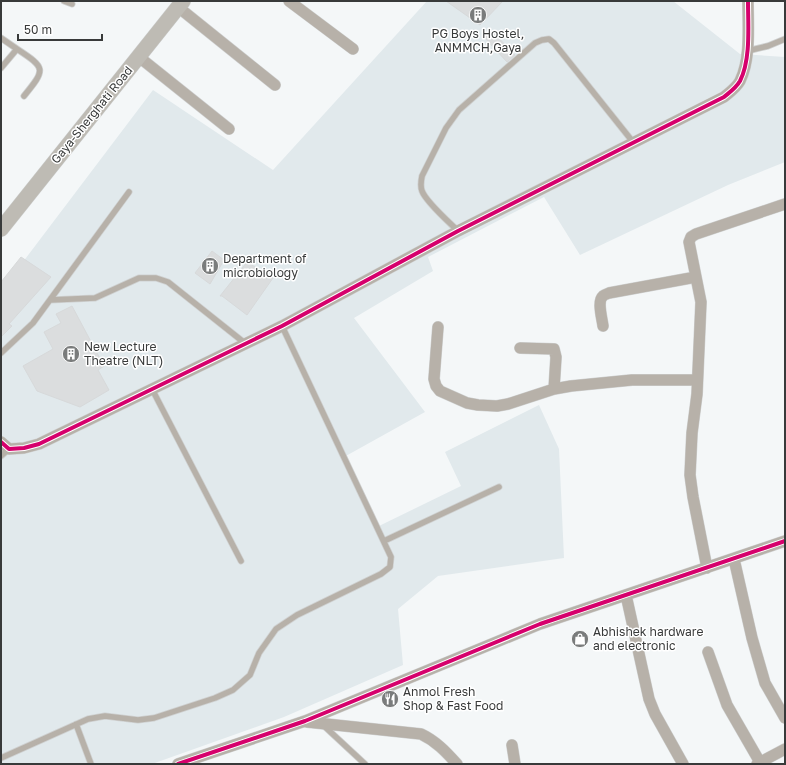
<svg xmlns="http://www.w3.org/2000/svg" width="786" height="765" font-family="'Golos Text',sans-serif">
	<style>
		.built { fill: #e1e9ec }
		.building { fill: #dbddde; stroke: #d7d9da }
		.lines { fill: none; stroke-linecap: round; stroke-linejoin: round }
		.service-casing { stroke: #cfd1d1; stroke-width: 7 }
		.minor-casing { stroke: #cfd1d1; stroke-width: 12 }
		.secondary-casing { stroke: #cfd1d1; stroke-width: 16 }
		.service { stroke: #b7b1a9; stroke-width: 5.5 }
		.minor { stroke: #b7b1a9; stroke-width: 11 }
		.secondary { stroke: #bebbb4; stroke-width: 15 }
		.cycleway-casing { stroke: #fff; stroke-width: 6 }
		.cycleway { stroke: #d6006c; stroke-width: 4 }
		.labels { text-anchor: middle; stroke-width: 3; stroke-linejoin: round; paint-order: stroke }
		.poi-label { font-size: 12px; fill: #383a3a; stroke: #fff; text-anchor: start }
		.street-label { font-size: 12px; fill: #383a3a; stroke: #fff }
	</style>
	<rect width="100%" height="100%" fill="#f4f7f8"/>
	<!-- built -->
	<path class="built" d="M 427,1 L 673,1 L 740,54 L 785,57 L 785,162 L 728,185 L 580,255 L 544,197 L 428,257 L 433,271 L 354,318 L 425,412 L 344,457 L 379,526 L 461,486 L 445,452 L 539,405 L 559,449 L 564,558 L 438,576 L 398,609 L 403,665 L 284,717 L 152,764 L 1,764 L 1,291 L 153,90 L 273,170 Z"/>
	<!-- building -->
	<path class="building" d="M 446,1 L 503,1 L 480,25 Z
		M 492,31 L 515,55 L 507,62 L 484,37 Z
		M 212,251 L 224,260 L 210,284 L 195,273 Z
		M 21,257 L 51,277 L 9,324 L 12,326 L 1,337 L 1,282 Z
		M 247,262 L 273,278 L 247,315 L 222,296 L 220,296 Z
		M 72,306 L 104,366 L 98,370 L 109,390 L 80,407 L 37,391 L 23,366 L 53,349 L 44,332 L 61,323 L 56,314 Z"/>
	<g class="lines">
		<defs>
			<path id="service" d="M 64,1 L 72,4
				M 1,38 L 17,49 L 1,68
				M 17,49 C 46,68 46,69 24,96
				M 747,51 L 768,46 L 785,39
				M 458,231 C 449,222 426,202 422,191 C 420,186 421,181 422,176 L 446,128 L 459,110 L 535,43 L 542,40 L 549,39 L 554,43 L 633,142
				M 50,300 L 95,298 L 139,278 L 156,278 L 168,282 L 246,344
				M 1,353 L 33,323 L 129,192
				M 152,389 L 241,561
				M 1,456 L 9,449
				M 384,541 L 499,487
				M 76,724 L 91,764
				M 323,725 L 365,764
				M 1,758 L 88,719 L 105,716 L 138,720 L 154,718 L 215,698 L 233,690 L 250,675 L 259,653 L 276,629 L 297,615 L 381,574 L 390,567 L 391,557 L 282,326"/>
			<path id="minor" d="M 289,1 L 353,49
				M 178,7 L 275,85
				M 139,57 L 229,129
				M 603,326 C 602,318 597,301 603,296 C 604,295 609,293 609,293 L 696,277
				M 438,327 L 434,379 L 436,386 L 440,391 L 467,403 L 478,405 L 497,406 L 508,404 L 554,389 L 571,386 L 632,380 L 697,380
				M 520,348 L 554,349 L 556,357 L 554,389
				M 1,442 L 9,449 L 24,448 L 39,444 L 282,326 L 458,231 L 724,97 C 730,92 736,88 740,81 C 751,59 748,26 748,1
				M 734,559 L 752,638 L 765,683 L 785,718
				M 707,568 L 693,497 L 690,475 L 692,433 L 697,394 L 701,302 L 689,242 L 691,237 L 696,234 L 785,204
				M 626,595 L 649,699 L 655,714 L 683,764
				M 708,652 L 727,705 L 761,764
				M 307,722 L 421,734 C 436,741 446,752 457,764
				M 512,745 L 515,764
				M 178,764 L 305,721 L 540,624 L 785,541
				M 757,764 L 785,749"/>
			<path id="secondary" d="M 1,229 L 183,1"/>
		</defs>
		<!-- service casing -->
		<use href="#service" class="service-casing"/>
		<!-- minor casing -->
		<use href="#minor" class="minor-casing"/>
		<!-- secondary casing -->
		<use href="#secondary" class="secondary-casing"/>
		<!-- service -->
		<use href="#service" class="service"/>
		<!-- minor -->
		<use href="#minor" class="minor"/>
		<!-- secondary -->
		<use href="#secondary" class="secondary"/>
		<defs>
			<path id="cycleway" d="M 1,442 L 9,449 L 24,448 L 39,444 L 282,326 L 458,231 L 724,97 C 730,92 736,88 740,81 C 751,59 748,26 748,1
				M 178,764 L 305,721 L 540,624 L 785,541"/>
		</defs>
		<!-- cycleway casing -->
		<use href="#cycleway" class="cycleway-casing"/>
		<!-- cycleway -->
		<use href="#cycleway" class="cycleway"/>
	</g>
	<!-- icons -->
	<defs>
		<symbol id="building-disc" viewBox="-11 -11 22 22"><circle r="9.5" fill="#7a7c7c" stroke="#fff"/><path d="M-4-6H4V6H1V3H-1V6H-4ZM-2.5-4.3h1.7v1.8h-1.7ZM.8-4.3h1.7v1.8H.8ZM-2.5-1h1.7V.8h-1.7ZM.8-1h1.7V.8H.8Z" fill="#fff"/></symbol>
		<symbol id="shop-disc" viewBox="-11 -11 22 22"><circle r="9.5" fill="#7a7c7c" stroke="#fff"/><path d="M-5-2.5h2.3a2.7 3.5 0 0 1 5.4 0H5L5.5 6h-11ZM-1.5-2.5h3a1.5 2.3 0 0 0-3 0Z" fill="#fff"/></symbol>
		<symbol id="restaurant-disc" viewBox="-11 -11 22 22"><circle r="9.5" fill="#7a7c7c" stroke="#fff"/><path d="M-5-6h1v4h1v-4h1v4h1v-4h1v5L-1.5 .5V6h-2V.5L-5-1ZM5-6V6H3V1.5H1.5Q1.5-4 5-6Z" fill="#fff"/></symbol>
	</defs>
	<g fill-rule="evenodd">
		<use href="#building-disc" x="468" y="5" width="20" height="20"/>
		<use href="#building-disc" x="200" y="256" width="20" height="20"/>
		<use href="#building-disc" x="61" y="344" width="20" height="20"/>
		<use href="#shop-disc" x="570" y="629" width="20" height="20"/>
		<use href="#restaurant-disc" x="380" y="689" width="20" height="20"/>
	</g>
	<g class="labels">
		<!-- poi labels -->
		<g class="poi-label">
			<text x="478" y="38" text-anchor="middle">PG Boys Hostel,<tspan x="478" dy="14">ANMMCH,Gaya</tspan></text>
			<text x="223" y="263">Department of<tspan x="223" dy="14">microbiology</tspan></text>
			<text x="84" y="351">New Lecture<tspan x="84" dy="14">Theatre (NLT)</tspan></text>
			<text x="593" y="636">Abhishek hardware<tspan x="593" dy="14">and electronic</tspan></text>
			<text x="403" y="696">Anmol Fresh<tspan x="403" dy="14">Shop &amp; Fast Food</tspan></text>
		</g>
		<!-- street labels -->
		<g class="street-label">
			<text transform="translate(92 115) rotate(-51)" y="4">Gaya-Sherghati Road</text>
		</g>
	</g>
	<!-- border -->
	<rect width="786" height="765" fill="none" stroke="#383a3a" stroke-width="4"/>
	<!-- scale -->
	<path d="M18 34v6h84v-6" fill="none" stroke="#383a3a" stroke-width="2"/>
	<text x="24" y="34" font-size="12" fill="#383a3a" stroke="#ffffff" stroke-width="3" paint-order="stroke">50 m</text>
</svg>
